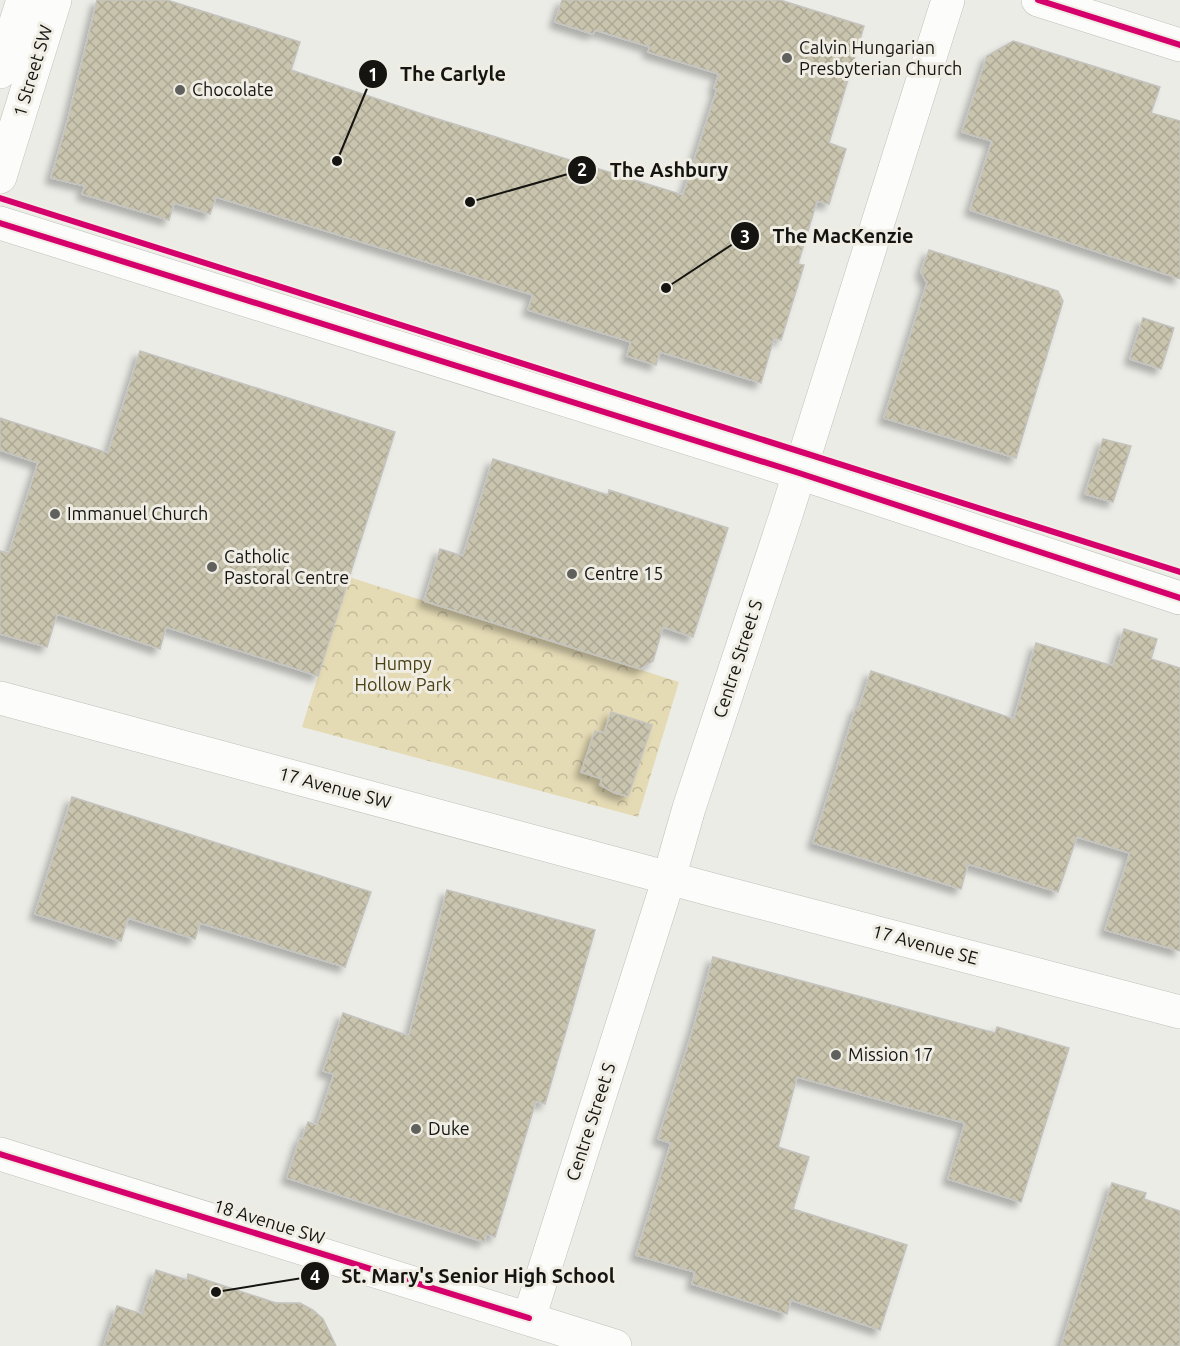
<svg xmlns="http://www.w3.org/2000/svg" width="1180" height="1346" font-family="Ubuntu,sans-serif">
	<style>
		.forest { fill: url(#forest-crowns) }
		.building { fill: url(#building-cross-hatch); stroke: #c4c3bf; stroke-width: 1.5; filter: url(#shadow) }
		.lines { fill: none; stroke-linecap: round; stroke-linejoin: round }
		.minor-casing { stroke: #bfbeba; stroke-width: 34 }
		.major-casing { stroke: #bfbeba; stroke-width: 34 }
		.minor { stroke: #fcfcfb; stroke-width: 33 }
		.major { stroke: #fcfcfb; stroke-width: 33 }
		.cycleway-casing { stroke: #efede4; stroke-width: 10 }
		.cycleway { stroke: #d6006c; stroke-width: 6 }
		.poi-dot { fill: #60605c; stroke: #efede4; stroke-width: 2 }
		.labels { text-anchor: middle; stroke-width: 6; stroke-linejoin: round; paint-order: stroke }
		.poi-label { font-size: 18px; fill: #151411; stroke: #efede4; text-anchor: start }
		.street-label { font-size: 18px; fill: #151411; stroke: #efede4 }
		.park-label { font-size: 18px; fill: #4c4115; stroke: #efede4 }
		.leader { fill: none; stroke: #151411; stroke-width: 2 }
		.callout-dot { fill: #151411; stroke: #efede4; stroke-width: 2 }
		.mark-label { font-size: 18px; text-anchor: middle; font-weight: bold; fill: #fff }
		.callout-label { font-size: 20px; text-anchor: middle; font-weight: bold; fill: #151411; stroke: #efede4; stroke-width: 6; stroke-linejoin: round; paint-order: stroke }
	</style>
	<defs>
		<pattern id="forest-crowns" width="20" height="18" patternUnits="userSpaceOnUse" patternTransform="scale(1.5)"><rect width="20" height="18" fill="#e4dab4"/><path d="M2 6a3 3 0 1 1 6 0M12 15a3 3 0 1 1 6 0" fill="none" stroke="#c3ba9a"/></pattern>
		<pattern id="building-cross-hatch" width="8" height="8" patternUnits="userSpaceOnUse" patternTransform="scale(1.5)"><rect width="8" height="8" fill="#c9c4ad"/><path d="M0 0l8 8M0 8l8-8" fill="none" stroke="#aca894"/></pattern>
		<filter id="shadow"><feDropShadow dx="-5.5" dy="5.5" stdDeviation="3" flood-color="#0004"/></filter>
	</defs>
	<rect width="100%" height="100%" fill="#ecece7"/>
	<!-- forest -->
	<path class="forest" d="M 349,577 L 679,682 L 638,817 L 302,727 Z"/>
	<!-- building -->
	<path class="building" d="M 97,0 L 167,0 L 300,42 L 291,70 L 425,115 L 683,195 L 717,89 L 714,88 L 719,74 L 648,52 L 650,47 L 595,30 L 593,34 L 555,22 L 562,0 L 780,0 L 864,26 L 829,143 L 846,149 L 829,204 L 817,201 L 798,264 L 804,265 L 781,340 L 774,338 L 761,383 L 660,352 L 656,365 L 627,356 L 631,342 L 528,310 L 533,295 L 216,197 L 210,214 L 174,203 L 169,220 L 82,194 L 85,186 L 51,178 L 68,119 Z
		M 1013,41 L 1160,87 L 1151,113 L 1180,121 L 1180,279 L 970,210 L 992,141 L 962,132 L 987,56 Z
		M 929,250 L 1058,291 L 1063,301 L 1016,458 L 884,418 L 927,283 L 921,272 Z
		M 1143,318 L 1174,328 L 1161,369 L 1130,359 Z
		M 140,351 L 395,432 L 318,676 L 166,627 L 160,649 L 57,614 L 47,647 L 0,634 L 0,551 L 9,553 L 38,463 L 0,450 L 0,418 L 108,453 Z
		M 1103,439 L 1131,446 L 1113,502 L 1085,494 Z
		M 493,459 L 608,495 L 609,490 L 728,528 L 693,637 L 663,627 L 653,661 L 640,669 L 424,601 L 440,549 L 463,556 Z
		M 1124,629 L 1157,639 L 1151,659 L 1180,668 L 1180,951 L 1105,930 L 1130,853 L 1077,837 L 1058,892 L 968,864 L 961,889 L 813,843 L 856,707 L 859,708 L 871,671 L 1014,719 L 1036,643 L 1113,666 Z
		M 611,712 L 652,725 L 628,796 L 615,793 L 600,785 L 602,779 L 581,772 L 595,731 L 604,733 Z
		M 72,797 L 371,892 L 345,967 L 200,923 L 195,939 L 128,918 L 121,941 L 35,914 Z
		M 447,890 L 595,930 L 545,1104 L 536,1101 L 495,1237 L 487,1234 L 484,1242 L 287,1178 L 300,1138 L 302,1139 L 308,1122 L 317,1125 L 334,1074 L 323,1071 L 343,1013 L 409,1036 Z
		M 713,957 L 995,1033 L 997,1027 L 1069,1048 L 1021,1202 L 948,1179 L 965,1123 L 797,1077 L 778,1147 L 809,1157 L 793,1209 L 907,1245 L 880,1330 L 791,1300 L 787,1314 L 692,1284 L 695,1272 L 636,1255 L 671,1143 L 658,1139 L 694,1026 Z
		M 1112,1183 L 1146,1193 L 1144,1199 L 1180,1211 L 1180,1346 L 1061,1346 Z
		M 156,1270 L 187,1280 L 188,1274 L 276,1303 L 300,1303 L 313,1310 L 323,1319 L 336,1346 L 104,1346 L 117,1306 L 142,1314 Z"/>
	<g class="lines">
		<defs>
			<path id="minor" d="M 1038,0 L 1180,45
				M 0,72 L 23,0
				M 0,177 L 55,0
				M 0,223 L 799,473 L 1180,598
				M 0,1154 L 615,1346
				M 529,1318 L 669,878 L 689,808 L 786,515 L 948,0"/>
			<path id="major" d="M 0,698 L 717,891 L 1180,1012"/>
		</defs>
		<!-- minor casing -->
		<use href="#minor" class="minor-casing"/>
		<!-- major casing -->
		<use href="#major" class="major-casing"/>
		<!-- minor -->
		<use href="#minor" class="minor"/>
		<!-- major -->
		<use href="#major" class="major"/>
		<defs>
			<path id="cycleway" d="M 1038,0 L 1180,45
				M 0,198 L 1180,572
				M 0,223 L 799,473 L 1180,598
				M 0,1154 L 529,1318"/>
		</defs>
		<!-- cycleway casing -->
		<use href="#cycleway" class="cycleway-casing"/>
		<!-- cycleway -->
		<use href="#cycleway" class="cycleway"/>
	</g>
	<!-- markers -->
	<g class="poi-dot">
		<circle cx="787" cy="58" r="6"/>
		<circle cx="180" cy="90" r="6"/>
		<circle cx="55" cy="514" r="6"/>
		<circle cx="212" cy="567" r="6"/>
		<circle cx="572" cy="574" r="6"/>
		<circle cx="836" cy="1055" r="6"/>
		<circle cx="416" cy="1129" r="6"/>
	</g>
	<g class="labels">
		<!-- poi labels -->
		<g class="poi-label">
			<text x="799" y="54">Calvin Hungarian<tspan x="799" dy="21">Presbyterian Church</tspan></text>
			<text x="192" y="96">Chocolate</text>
			<text x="67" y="520">Immanuel Church</text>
			<text x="224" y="563">Catholic<tspan x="224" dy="21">Pastoral Centre</tspan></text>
			<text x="584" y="580">Centre 15</text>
			<text x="848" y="1061">Mission 17</text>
			<text x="428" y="1135">Duke</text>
		</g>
		<!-- street labels -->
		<g class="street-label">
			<text transform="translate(33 71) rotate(-73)" y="6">1 Street SW</text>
			<text transform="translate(738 659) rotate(-72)" y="6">Centre Street S</text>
			<text transform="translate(335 788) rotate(15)" y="6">17 Avenue SW</text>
			<text transform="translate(925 945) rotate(15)" y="6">17 Avenue SE</text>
			<text transform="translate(591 1122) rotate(-72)" y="6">Centre Street S</text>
			<text transform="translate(269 1222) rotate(17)" y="6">18 Avenue SW</text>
		</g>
		<!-- park labels -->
		<g class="park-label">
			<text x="403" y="670">Humpy<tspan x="403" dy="21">Hollow Park</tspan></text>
		</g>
	</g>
	<!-- callouts -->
	<path class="leader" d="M337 161L373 74M470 202L582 170M666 288L745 236M216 1292L315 1276"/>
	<g class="callout-dot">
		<circle cx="337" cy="161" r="6"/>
		<circle cx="470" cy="202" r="6"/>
		<circle cx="666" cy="288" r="6"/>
		<circle cx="216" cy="1292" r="6"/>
		<circle cx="373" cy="74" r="15"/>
		<circle cx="582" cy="170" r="15"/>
		<circle cx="745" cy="236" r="15"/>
		<circle cx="315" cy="1276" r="15"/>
	</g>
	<g class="mark-label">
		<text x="373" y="81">1</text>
		<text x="582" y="176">2</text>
		<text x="745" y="243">3</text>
		<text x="315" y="1283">4</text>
	</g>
	<g class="callout-label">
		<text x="453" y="81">The Carlyle</text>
		<text x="669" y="177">The Ashbury</text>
		<text x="843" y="243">The MacKenzie</text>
		<text x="478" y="1283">St. Mary's Senior High School</text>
	</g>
</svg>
